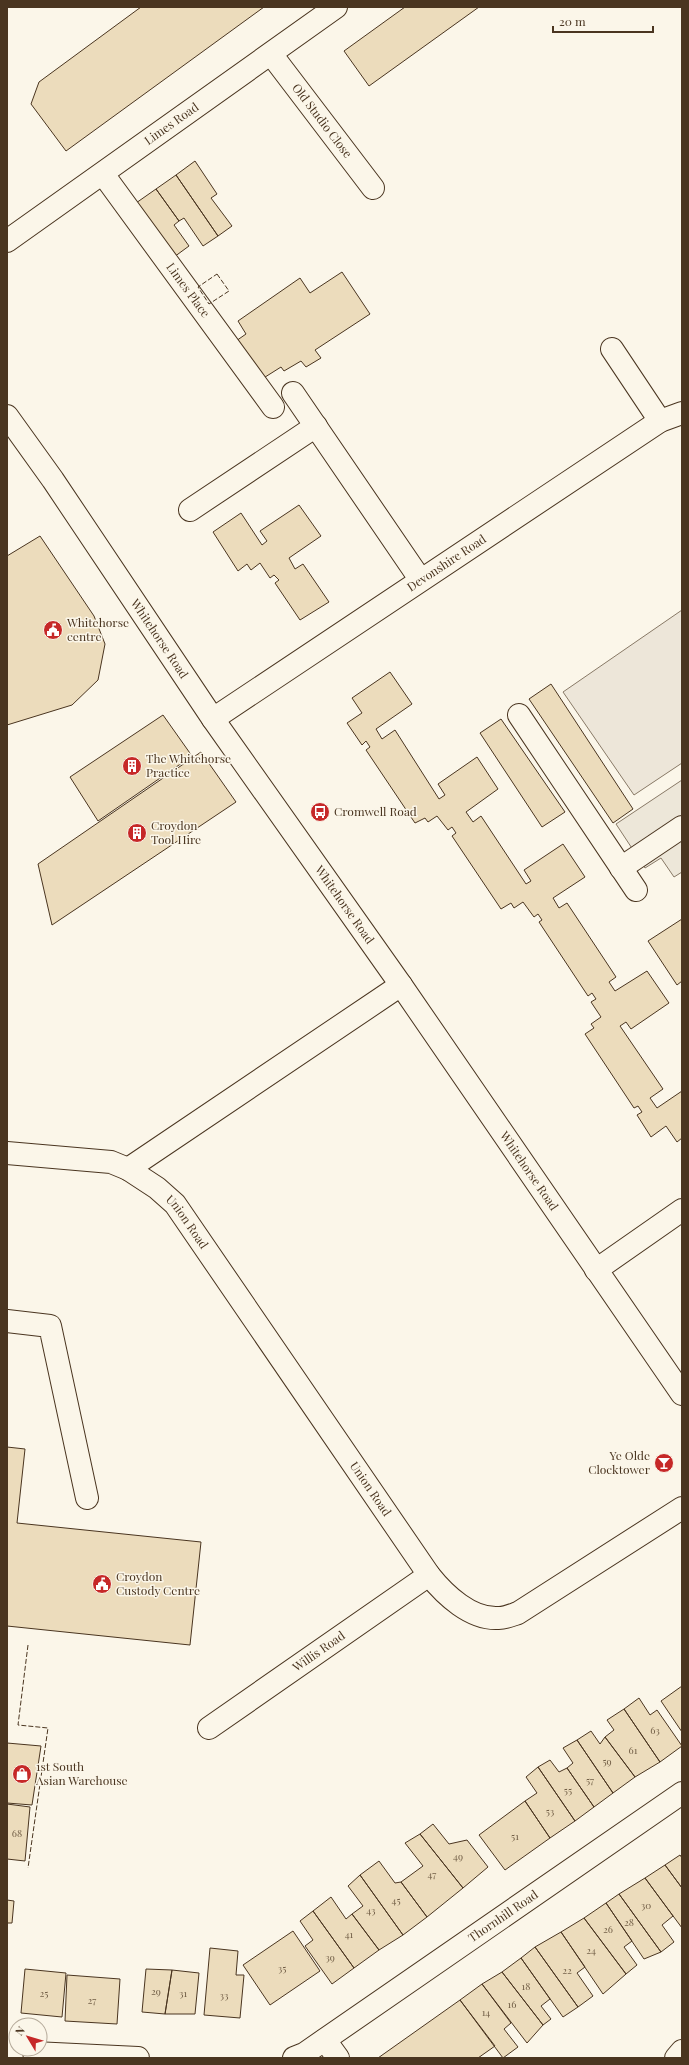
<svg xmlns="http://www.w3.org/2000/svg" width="689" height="2065" font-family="'Playfair Display',serif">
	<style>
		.green { fill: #ede6d9; stroke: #887966 }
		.parking { fill: #ede7d9; stroke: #887966 }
		.building { fill: #ecdcbc; stroke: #4a3520 }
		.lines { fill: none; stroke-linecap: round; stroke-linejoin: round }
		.minor-casing { stroke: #4a3520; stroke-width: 24 }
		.major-casing { stroke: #4a3520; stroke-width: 24 }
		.minor { stroke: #fbf6e9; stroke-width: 22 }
		.major { stroke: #fbf6e9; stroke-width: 22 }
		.fence { stroke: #4a3520; stroke-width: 1; stroke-dasharray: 5 2; stroke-linecap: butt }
		.labels { text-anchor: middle; stroke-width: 3; stroke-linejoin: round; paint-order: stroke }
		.number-label { font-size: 10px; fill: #725f47 }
		.street-label { font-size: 12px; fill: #4a3520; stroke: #fbf6e9 }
		.poi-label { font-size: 12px; fill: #4a3520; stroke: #fbf6e9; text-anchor: start }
	</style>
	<rect width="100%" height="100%" fill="#fbf6e9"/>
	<!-- green -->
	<path class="green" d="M 682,610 L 682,763 L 634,795 L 563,692 Z"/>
	<!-- parking -->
	<path class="parking" d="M 682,780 L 682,872 L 674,877 L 661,858 L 645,868 L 616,824 Z"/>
	<!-- building -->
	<path class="building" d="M 141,7 L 264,7 L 66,151 L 31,104 L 39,82 Z
		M 405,7 L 479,7 L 369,86 L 344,51 Z
		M 195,161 L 217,194 L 211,198 L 232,226 L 218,236 L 176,175 Z
		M 176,175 L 218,236 L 203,246 L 184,218 L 179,221 L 156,189 Z
		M 156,189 L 179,221 L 174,225 L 189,246 L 174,257 L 136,203 Z
		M 342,272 L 370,314 L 315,350 L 321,358 L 306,367 L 301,361 L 284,371 L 281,367 L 262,379 L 236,341 L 246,334 L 238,321 L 300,278 L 310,293 Z
		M 299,505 L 321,536 L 289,558 L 295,569 L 303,564 L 329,602 L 300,620 L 275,583 L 279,580 L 274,575 L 270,578 L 260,563 L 251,570 L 247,564 L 238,571 L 213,532 L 241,513 L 262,545 L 267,541 L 260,531 Z
		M 40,536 L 94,616 L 105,644 L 98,680 L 72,705 L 7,725 L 7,556 Z
		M 390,672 L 412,704 L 376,729 L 382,739 L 395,730 L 439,799 L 445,795 L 438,784 L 477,757 L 498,789 L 466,812 L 473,822 L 481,816 L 526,884 L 531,881 L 524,870 L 563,844 L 585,877 L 553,898 L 559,908 L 567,903 L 616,977 L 609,982 L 615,991 L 647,971 L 669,1003 L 631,1029 L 626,1022 L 620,1026 L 663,1089 L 650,1098 L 657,1108 L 682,1091 L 682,1138 L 677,1142 L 666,1126 L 651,1137 L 637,1115 L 642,1112 L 638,1106 L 634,1108 L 585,1034 L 594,1028 L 591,1024 L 601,1017 L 591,1002 L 596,999 L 592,993 L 588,996 L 539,922 L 542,920 L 538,914 L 534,917 L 523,902 L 514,908 L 511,903 L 501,909 L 452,836 L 456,833 L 452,827 L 448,830 L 437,816 L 428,822 L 425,818 L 415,823 L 366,750 L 370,747 L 366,741 L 362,745 L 347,723 L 362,713 L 352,698 Z
		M 551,684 L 633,809 L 613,823 L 529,699 Z
		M 163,715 L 192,756 L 98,821 L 70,777 Z
		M 501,719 L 565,812 L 542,827 L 480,733 Z
		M 201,752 L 236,802 L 52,925 L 38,864 Z
		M 682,919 L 682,981 L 677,985 L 648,941 Z
		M 7,1447 L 25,1449 L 17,1523 L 201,1542 L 190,1645 L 7,1626 Z
		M 682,1686 L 682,1732 L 661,1701 Z
		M 639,1698 L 650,1715 L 657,1710 L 682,1746 L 660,1762 L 624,1709 Z
		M 624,1709 L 660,1762 L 635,1777 L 605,1737 L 614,1730 L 607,1720 Z
		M 591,1731 L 600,1744 L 605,1737 L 635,1777 L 613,1793 L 577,1740 Z
		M 577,1740 L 613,1793 L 594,1807 L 567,1768 L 573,1763 L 563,1748 Z
		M 7,1743 L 41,1746 L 32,1805 L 7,1803 Z
		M 550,1760 L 559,1772 L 567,1768 L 594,1807 L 575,1821 L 538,1767 Z
		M 538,1767 L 575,1821 L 550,1838 L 525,1801 L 537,1793 L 526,1777 Z
		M 525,1801 L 550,1838 L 505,1870 L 479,1835 Z
		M 7,1804 L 30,1807 L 25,1861 L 7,1859 Z
		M 433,1824 L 449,1844 L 467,1840 L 488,1867 L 463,1888 L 420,1834 Z
		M 420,1834 L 463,1888 L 427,1917 L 401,1882 L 423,1866 L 405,1843 Z
		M 680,1855 L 682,1858 L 682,1888 L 665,1865 Z
		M 379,1861 L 395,1883 L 401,1882 L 427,1917 L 403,1935 L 360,1875 Z
		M 665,1865 L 682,1888 L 682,1928 L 645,1878 Z
		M 360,1875 L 403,1935 L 379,1950 L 352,1914 L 363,1906 L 348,1886 Z
		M 645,1878 L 673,1916 L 662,1925 L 674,1942 L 661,1952 L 619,1894 Z
		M 619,1894 L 661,1952 L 644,1959 L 606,1903 Z
		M 331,1897 L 346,1919 L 352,1914 L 379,1950 L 354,1968 L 313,1911 Z
		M 7,1900 L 14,1901 L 12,1923 L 7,1923 Z
		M 606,1903 L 632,1941 L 624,1947 L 637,1965 L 626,1974 L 584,1918 Z
		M 313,1911 L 354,1968 L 332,1984 L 305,1946 L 313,1940 L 300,1921 Z
		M 584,1918 L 626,1974 L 603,1994 L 561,1932 Z
		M 293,1931 L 320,1971 L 270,2005 L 243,1965 Z
		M 561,1932 L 585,1967 L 577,1973 L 593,1996 L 578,2007 L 535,1947 Z
		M 535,1947 L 578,2007 L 563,2017 L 521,1958 Z
		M 210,1948 L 238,1951 L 236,1975 L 244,1975 L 240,2018 L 204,2015 Z
		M 521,1958 L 550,1999 L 541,2006 L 551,2019 L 543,2025 L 502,1972 Z
		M 25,1969 L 66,1973 L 62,2017 L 21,2013 Z
		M 146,1969 L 172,1970 L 165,2014 L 142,2012 Z
		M 172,1970 L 199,1973 L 195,2014 L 165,2014 Z
		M 502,1972 L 543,2025 L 527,2043 L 482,1984 Z
		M 67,1975 L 120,1979 L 117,2024 L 65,2021 Z
		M 482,1984 L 511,2023 L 504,2029 L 518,2047 L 503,2058 L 460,2000 Z
		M 460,2000 L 495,2046 L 478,2058 L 378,2058 Z"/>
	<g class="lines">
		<defs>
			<g id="minor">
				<path id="s1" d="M 271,54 L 373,188"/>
				<path id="s2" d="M 103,174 L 273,407"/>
				<path id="s3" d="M 7,241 L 336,7"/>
				<path d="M 612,349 L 660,421"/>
				<path d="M 293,393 L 420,579"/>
				<path d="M 190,510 L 316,426"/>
				<path d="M 519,715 L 636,890"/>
				<path id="s4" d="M 213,719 L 660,421 L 682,413"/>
				<path d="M 621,868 L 682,827"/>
				<path id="s5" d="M 7,1153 L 111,1162 L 128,1169 L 157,1188 L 175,1204 L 429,1575 C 445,1595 471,1620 499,1618 C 505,1618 512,1615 518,1613 L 682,1508"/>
				<path d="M 128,1169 L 401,985"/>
				<path d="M 596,1270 L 682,1210"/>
				<path d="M 7,1321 L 50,1326 L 87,1498"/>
				<path id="s6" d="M 209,1728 L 429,1575"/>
				<path d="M 325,2040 L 338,2058"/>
				<path d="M 34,2053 L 138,2058"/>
				<path id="s7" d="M 294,2058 L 304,2054 L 682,1793"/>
			</g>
			<g id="major">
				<path id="s8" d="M 7,416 L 53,480 L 213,719 L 401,985 L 682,1394"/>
				<path d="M 676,2058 L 682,2051"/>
			</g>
		</defs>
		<!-- minor casing -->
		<use href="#minor" class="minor-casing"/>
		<!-- major casing -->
		<use href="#major" class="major-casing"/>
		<!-- minor -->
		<use href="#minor" class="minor"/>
		<!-- major -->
		<use href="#major" class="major"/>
		<!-- fence -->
		<path class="fence" d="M 217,274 L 229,291 L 209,304 L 198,287 Z
			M 28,1645 L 18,1725 L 48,1728 L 28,1868"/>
	</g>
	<!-- icons -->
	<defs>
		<symbol id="civic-disc" viewBox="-11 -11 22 22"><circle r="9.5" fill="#c62828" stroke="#fbf6e9"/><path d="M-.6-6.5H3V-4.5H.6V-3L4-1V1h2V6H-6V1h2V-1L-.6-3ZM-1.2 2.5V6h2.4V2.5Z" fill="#fff"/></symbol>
		<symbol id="building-disc" viewBox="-11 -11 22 22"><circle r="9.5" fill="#c62828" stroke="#fbf6e9"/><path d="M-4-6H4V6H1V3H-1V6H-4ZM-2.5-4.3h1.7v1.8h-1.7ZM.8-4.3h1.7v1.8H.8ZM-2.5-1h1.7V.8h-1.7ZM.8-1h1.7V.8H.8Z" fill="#fff"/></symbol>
		<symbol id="bus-disc" viewBox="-11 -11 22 22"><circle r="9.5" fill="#c62828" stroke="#fbf6e9"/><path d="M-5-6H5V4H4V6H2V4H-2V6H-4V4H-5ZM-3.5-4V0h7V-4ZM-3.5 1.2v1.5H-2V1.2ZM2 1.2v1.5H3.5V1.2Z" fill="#fff"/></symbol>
		<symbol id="bar-disc" viewBox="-11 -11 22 22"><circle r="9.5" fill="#c62828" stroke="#fbf6e9"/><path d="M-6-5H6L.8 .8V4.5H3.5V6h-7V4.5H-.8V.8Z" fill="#fff"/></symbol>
		<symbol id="shop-disc" viewBox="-11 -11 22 22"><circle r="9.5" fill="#c62828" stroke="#fbf6e9"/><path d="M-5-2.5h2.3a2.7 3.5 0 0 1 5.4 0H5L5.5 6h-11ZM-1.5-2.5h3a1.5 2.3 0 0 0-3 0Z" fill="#fff"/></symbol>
	</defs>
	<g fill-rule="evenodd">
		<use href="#civic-disc" x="42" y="619" width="22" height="22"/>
		<use href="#building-disc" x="121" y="755" width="22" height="22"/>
		<use href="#bus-disc" x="309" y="801" width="22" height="22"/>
		<use href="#building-disc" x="126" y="822" width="22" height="22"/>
		<use href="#bar-disc" x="653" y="1452" width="22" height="22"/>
		<use href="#civic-disc" x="91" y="1573" width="22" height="22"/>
		<use href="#shop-disc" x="11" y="1763" width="22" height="22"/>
	</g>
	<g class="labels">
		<!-- number labels -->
		<g class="number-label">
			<text x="655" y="1734">63</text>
			<text x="633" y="1754">61</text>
			<text x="607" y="1765">59</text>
			<text x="590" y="1784">57</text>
			<text x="568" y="1794">55</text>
			<text x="550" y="1815">53</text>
			<text x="17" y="1837">68</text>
			<text x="515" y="1840">51</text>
			<text x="458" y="1860">49</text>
			<text x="432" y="1878">47</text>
			<text x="396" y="1904">45</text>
			<text x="646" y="1909">30</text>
			<text x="371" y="1914">43</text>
			<text x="629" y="1926">28</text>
			<text x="608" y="1933">26</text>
			<text x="349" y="1938">41</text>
			<text x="591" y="1954">24</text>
			<text x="330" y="1961">39</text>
			<text x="282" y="1972">35</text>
			<text x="567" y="1974">22</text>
			<text x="526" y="1990">18</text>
			<text x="156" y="1995">29</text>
			<text x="44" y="1997">25</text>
			<text x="183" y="1997">31</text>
			<text x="224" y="1999">33</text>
			<text x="92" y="2004">27</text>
			<text x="512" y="2008">16</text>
			<text x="486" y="2016">14</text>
		</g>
		<!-- street labels -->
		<g class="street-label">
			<text dy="4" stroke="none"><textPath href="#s1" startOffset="84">Old Studio Close</textPath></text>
			<text dy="4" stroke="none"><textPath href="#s3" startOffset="202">Limes Road</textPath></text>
			<text dy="4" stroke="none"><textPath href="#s2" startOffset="144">Limes Place</textPath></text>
			<text dy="4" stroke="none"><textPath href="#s4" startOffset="281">Devonshire Road</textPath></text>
			<text dy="4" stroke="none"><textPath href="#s8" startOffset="270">Whitehorse Road</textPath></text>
			<text dy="4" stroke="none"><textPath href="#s8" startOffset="594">Whitehorse Road</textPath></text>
			<text dy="4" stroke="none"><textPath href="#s8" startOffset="918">Whitehorse Road</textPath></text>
			<text dy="4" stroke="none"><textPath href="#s5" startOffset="203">Union Road</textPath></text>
			<text dy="4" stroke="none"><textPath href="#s5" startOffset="527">Union Road</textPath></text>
			<text dy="4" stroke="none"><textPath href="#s6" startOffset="134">Willis Road</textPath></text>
			<text dy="4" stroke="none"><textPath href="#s7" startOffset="253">Thornhill Road</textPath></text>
		</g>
		<!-- poi labels -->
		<g class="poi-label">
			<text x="67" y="627">Whitehorse<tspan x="67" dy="14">centre</tspan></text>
			<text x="146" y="763">The Whitehorse<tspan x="146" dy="14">Practice</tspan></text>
			<text x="334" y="816">Cromwell Road</text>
			<text x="151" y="830">Croydon<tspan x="151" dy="14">Tool Hire</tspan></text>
			<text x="650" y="1460" text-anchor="end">Ye Olde<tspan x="650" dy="14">Clocktower</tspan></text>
			<text x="116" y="1581">Croydon<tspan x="116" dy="14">Custody Centre</tspan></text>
			<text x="36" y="1771">1st South<tspan x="36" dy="14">Asian Warehouse</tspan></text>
		</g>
	</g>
	<!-- border -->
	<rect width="689" height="2065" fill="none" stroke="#4a3520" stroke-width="16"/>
	<!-- north arrow -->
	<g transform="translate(28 2037) rotate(308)"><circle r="19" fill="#fbf6e9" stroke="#b4a999"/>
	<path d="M0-3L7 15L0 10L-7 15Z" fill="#c62828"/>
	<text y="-6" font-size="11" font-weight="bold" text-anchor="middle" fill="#4a3520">N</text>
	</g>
	<!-- scale -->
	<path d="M553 26v6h100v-6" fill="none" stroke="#4a3520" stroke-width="2"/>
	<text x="559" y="26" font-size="12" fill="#4a3520" stroke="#fbf6e9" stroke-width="3" paint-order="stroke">20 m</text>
</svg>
